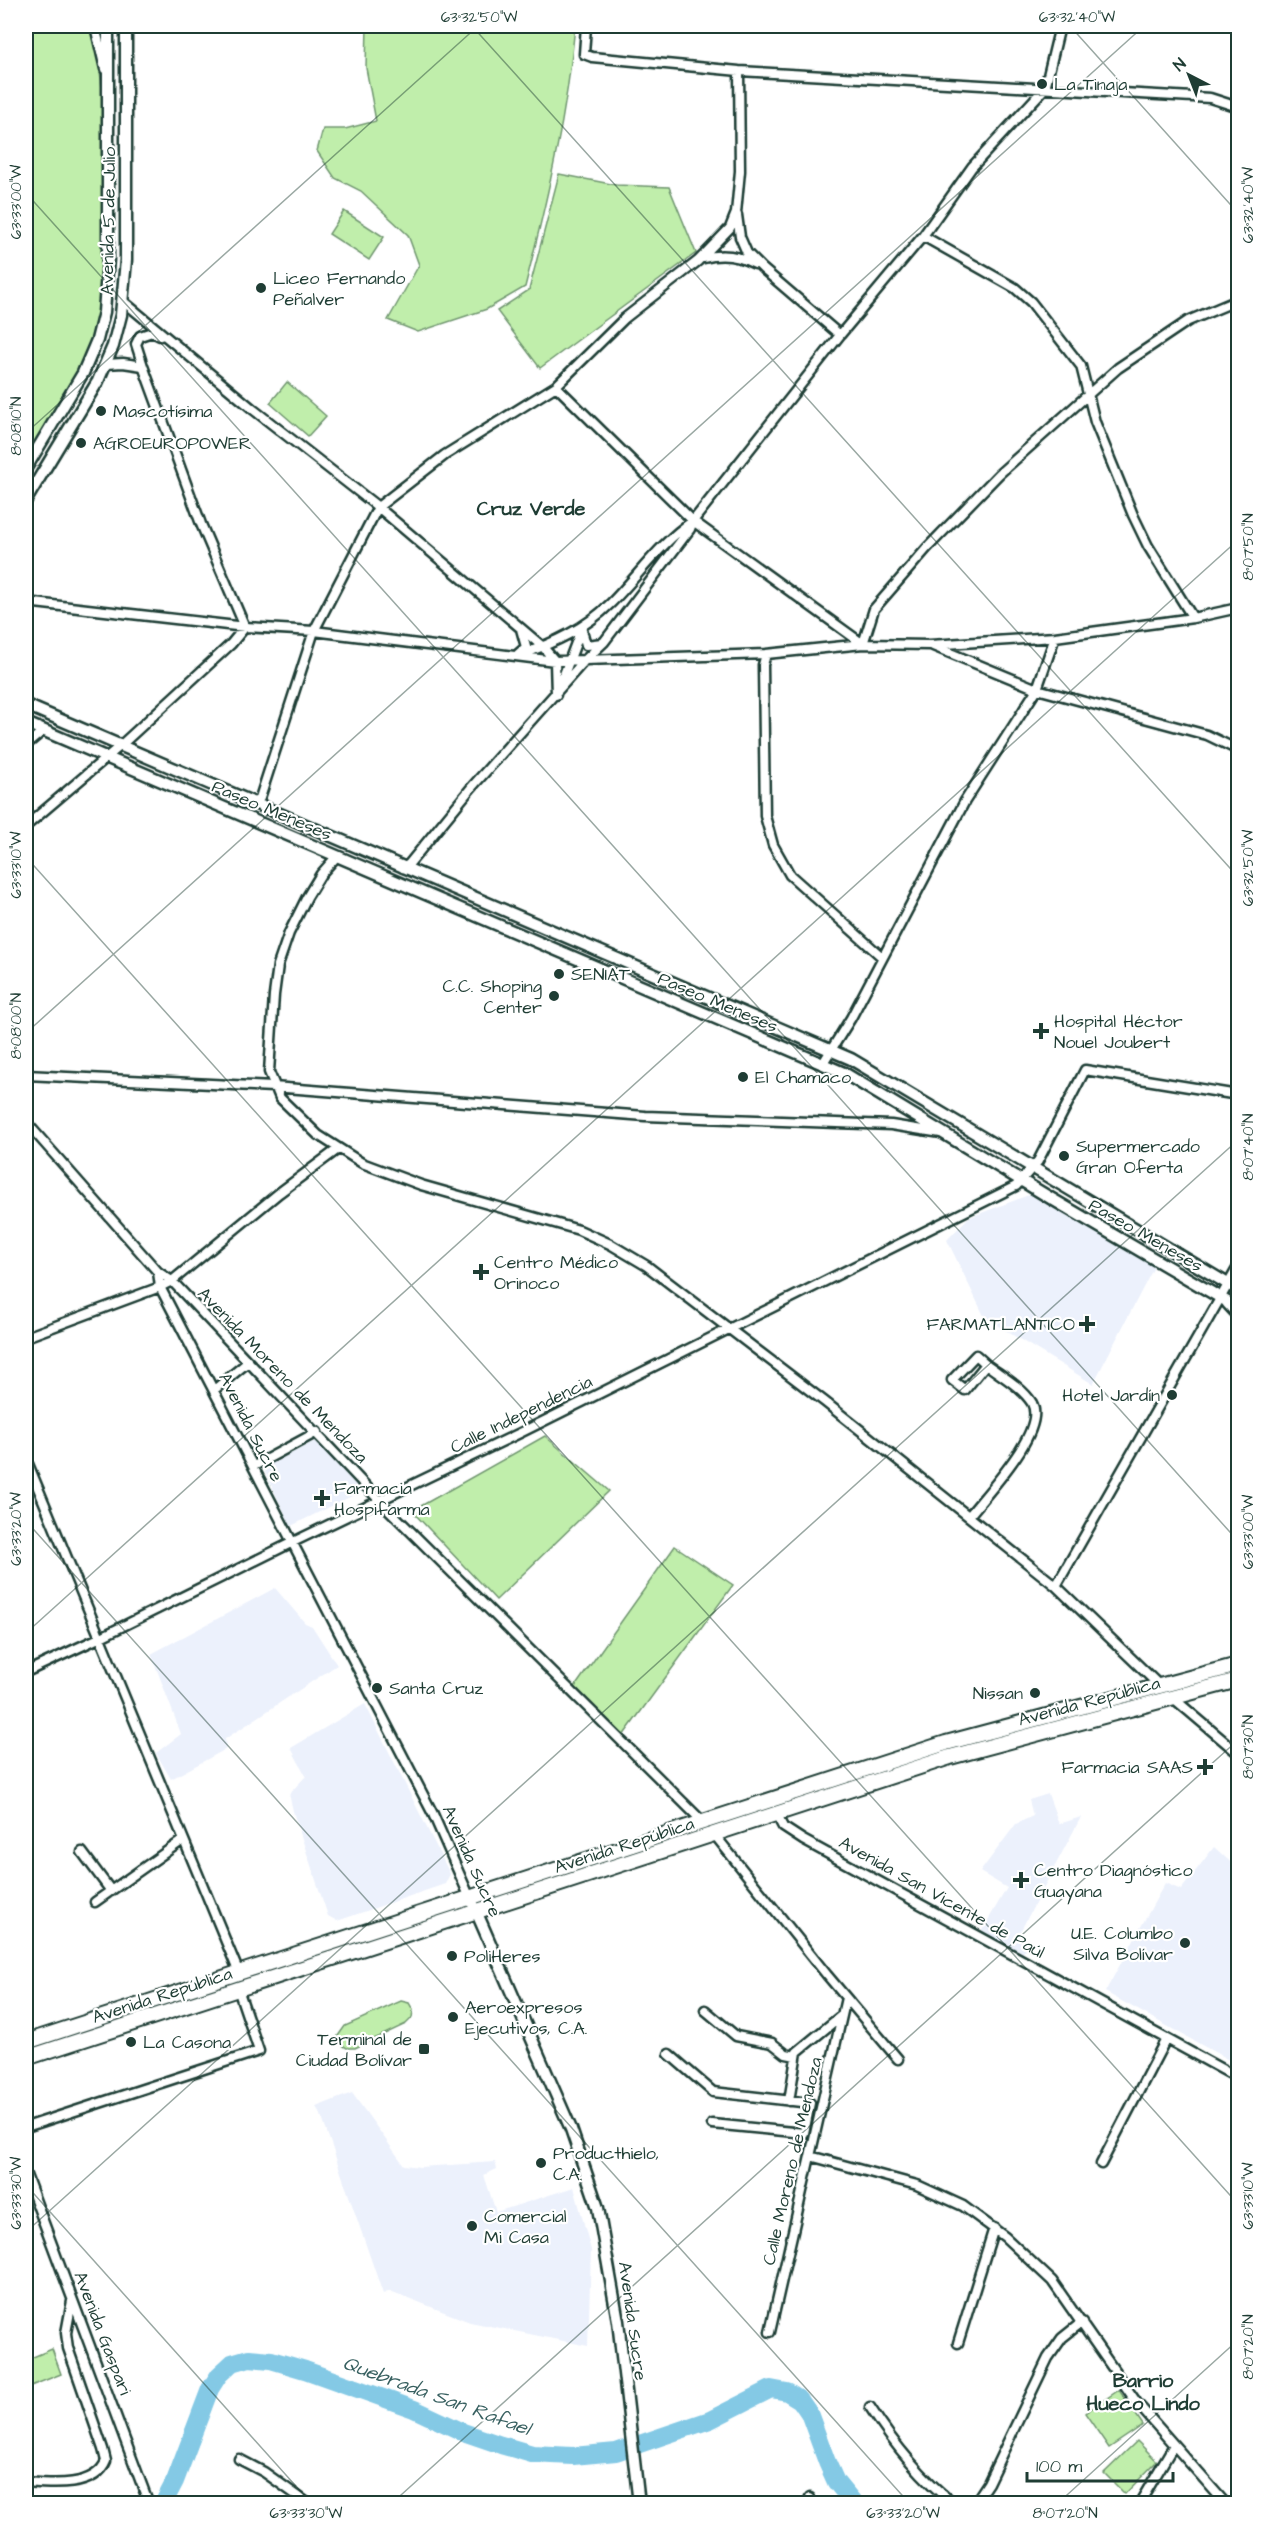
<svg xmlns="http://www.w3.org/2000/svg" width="1264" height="2529" font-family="'Architects Daughter',sans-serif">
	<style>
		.built { fill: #ecf1fc }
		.green { fill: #c0eeab; stroke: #709670; stroke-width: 1.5 }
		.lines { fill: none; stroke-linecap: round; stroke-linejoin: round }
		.river { stroke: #84c9e5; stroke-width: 18 }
		.minor-casing { stroke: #1f3d34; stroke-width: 13 }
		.tertiary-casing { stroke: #1f3d34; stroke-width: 15 }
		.primary-casing { stroke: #1f3d34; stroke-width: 18 }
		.minor { stroke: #fff; stroke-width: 8 }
		.tertiary { stroke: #fff; stroke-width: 10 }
		.primary { stroke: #fff; stroke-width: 14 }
		.ticks { fill: none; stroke: #1f3d34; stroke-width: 1.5; stroke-opacity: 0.45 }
		.poi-dot { fill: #1f3d34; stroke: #fff; stroke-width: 2 }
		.labels { text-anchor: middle; stroke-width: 4.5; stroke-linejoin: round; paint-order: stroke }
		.poi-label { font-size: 18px; fill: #1f3d34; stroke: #fff; text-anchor: start }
		.street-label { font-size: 18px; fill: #1f3d34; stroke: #fff }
		.neighbourhood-label { font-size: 20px; font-weight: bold; fill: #1f3d34; stroke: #fff }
		.water-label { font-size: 20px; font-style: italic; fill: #386060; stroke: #fff }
		.neatline { fill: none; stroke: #1f3d34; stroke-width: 2 }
		.ticks-label { font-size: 15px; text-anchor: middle; fill: #1f3d34 }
	</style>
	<rect width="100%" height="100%" fill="#fff"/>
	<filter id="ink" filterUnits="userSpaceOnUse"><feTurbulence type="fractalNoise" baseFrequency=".0167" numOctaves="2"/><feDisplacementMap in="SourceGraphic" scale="12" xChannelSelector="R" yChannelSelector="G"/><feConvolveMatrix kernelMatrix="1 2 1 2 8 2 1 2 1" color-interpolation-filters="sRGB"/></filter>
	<g filter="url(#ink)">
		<!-- built -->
		<path class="built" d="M 1034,1193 L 1156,1263 L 1093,1384 L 985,1318 L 947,1240 L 968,1218 Z
			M 315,1441 L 362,1491 L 291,1526 L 263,1468 Z
			M 275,1588 L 305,1623 L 312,1626 L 337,1665 L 225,1739 L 226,1749 L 171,1779 L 156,1753 L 181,1734 L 151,1654 Z
			M 365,1704 L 450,1874 L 445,1884 L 337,1921 L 328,1916 L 294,1815 L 289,1794 L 306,1776 L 291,1748 Z
			M 1048,1794 L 1059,1824 L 1081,1817 L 1020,1932 L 1027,1947 L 1022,1954 L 981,1932 L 1007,1888 L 980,1872 L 1016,1824 L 1033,1816 L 1029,1800 Z
			M 1214,1847 L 1238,1869 L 1238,2065 L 1105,1992 L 1165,1883 L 1181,1890 Z
			M 352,2093 L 404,2165 L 420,2167 L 495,2162 L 497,2169 L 484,2175 L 496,2212 L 574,2187 L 591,2250 L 588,2346 L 470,2322 L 390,2291 L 383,2294 L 321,2115 L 316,2107 Z"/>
		<!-- green -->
		<path class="green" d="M 26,26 L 95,26 L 102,89 L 109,220 L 108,268 L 91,346 L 73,386 L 26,461 Z
			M 367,26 L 575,26 C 567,114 547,200 525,287 L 487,309 L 418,332 L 388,320 L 419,265 L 408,235 L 361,191 L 335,178 L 317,151 L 323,129 L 345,129 L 376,121 L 366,68 Z
			M 559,174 L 616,185 L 669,187 L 696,253 L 540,368 L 497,311 L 529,290 Z
			M 344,211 L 384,237 L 369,260 L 329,234 Z
			M 287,382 L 326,416 L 308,436 L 270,403 Z
			M 545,1436 L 609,1491 L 496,1600 L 412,1511 Z
			M 675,1546 L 733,1585 L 620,1740 L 572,1691 Z
			M 401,2001 L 409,2003 L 413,2010 L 412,2018 L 406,2024 L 355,2048 L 347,2048 L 340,2044 L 338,2036 L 345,2026 Z
			M 52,2349 L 61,2374 L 26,2388 L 26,2360 Z
			M 1119,2390 L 1143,2425 L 1109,2448 L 1085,2413 Z
			M 1137,2441 L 1157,2461 L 1125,2494 L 1104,2473 Z"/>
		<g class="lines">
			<!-- river -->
			<path class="river" d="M 163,2504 L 175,2481 L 210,2389 L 219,2375 L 232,2363 L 249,2358 L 271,2360 L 305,2370 L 414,2409 L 463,2432 L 501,2445 L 532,2454 L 573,2456 L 616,2452 L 710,2420 L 771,2389 L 787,2392 L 800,2400 L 809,2413 L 827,2462 L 836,2482 L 854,2504"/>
			<defs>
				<path id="minor" d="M 95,26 L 105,69
					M 586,26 L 584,54 L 592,57 L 739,71 L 1210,98 L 1238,107
					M 737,215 L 740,237 L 747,253 L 763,269 L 840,335
					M 923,236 L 1015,288 L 1031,302 L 1081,366 L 1095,422 L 1133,515 L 1148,546 L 1193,618
					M 704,258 C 722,253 738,255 755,264
					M 123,301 L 254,410 L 378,507 L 543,647 L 555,661 L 556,695
					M 143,366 L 136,344 L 140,336 L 152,332 L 160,336
					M 556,386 L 693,521 L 863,644 L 874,609 L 927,548 L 999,474 L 1118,368 L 1188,321 L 1238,300
					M 26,602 L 245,627 L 314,631 L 555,661 L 766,654 L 863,644 L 930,645 L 1055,637 L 1193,618 L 1238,608
					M 582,630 L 586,645 L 602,643
					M 933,646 L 1037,689 L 1207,735 L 1238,750
					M 518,654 L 526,647 L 521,629
					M 766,654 L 763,665 L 765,816 L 773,845 L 790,875 L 882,957
					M 520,655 C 554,643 585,629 611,603 C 638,576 661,542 693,521 L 840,335 L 923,236 L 972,167 L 1045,88 L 1060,26
					M 560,685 L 582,627
					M 26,745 L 44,730
					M 255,802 L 260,798 L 314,631 L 378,507 L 445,455 L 556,386 L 625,318 L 698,261 L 730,228 L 736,213 L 740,171 L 739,71
					M 26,826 L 120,746 L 231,644 L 245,627 L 201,524 L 143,366 L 123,363 L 106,364
					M 337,856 L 321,874 L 307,897 L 289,933 L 278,965 L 274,995 L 269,1072 L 280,1098 L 318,1135 L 362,1163 L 421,1185 L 579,1230 L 610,1244 L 647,1266 L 825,1402 L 1056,1586 L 1162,1688
					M 403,868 L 409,864 L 471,788 L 585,660 L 604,642 L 690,529 L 693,521
					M 823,1063 L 851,1018 L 965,801 L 1037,689 L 1055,637
					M 26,1075 L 273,1087 L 645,1116 L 891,1125 L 941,1133
					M 26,1122 L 158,1272 L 172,1281 L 380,1501 L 703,1822
					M 158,1272 L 160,1287 L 433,1814 L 470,1898
					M 1227,1304 L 1238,1316
					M 26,1337 L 160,1287 L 172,1281 L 279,1193 L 338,1149
					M 976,1355 L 986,1364 L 965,1390 L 952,1380 Z
					M 214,1390 L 248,1362
					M 26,1459 L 239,1973
					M 254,1466 L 317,1432
					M 969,1516 C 986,1494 1047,1431 1032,1403 C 1022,1387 1000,1375 986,1364
					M 1056,1586 L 1238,1267
					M 26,1672 L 101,1637 L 291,1543 L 522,1432 L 1016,1186 L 1038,1161 L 1085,1070 L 1238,1095
					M 1172,1697 L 1238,1753
					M 775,1812 L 783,1827 L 803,1840 L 1238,2078
					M 714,1834 L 827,1975 L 898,2059
					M 82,1852 L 111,1891
					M 95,1902 L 183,1840
					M 705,2010 L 736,2036 L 772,2043 L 786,2054 L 796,2056
					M 669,2054 L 713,2092 L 810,2103 L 804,2133 L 712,2124
					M 789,2101 L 797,2052 L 842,2015
					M 26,2127 L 259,2051 L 238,1989
					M 810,2156 L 917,2185 L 963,2206 L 1005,2237 L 1052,2281 L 1137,2403 L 1226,2504
					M 1101,2164 L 1166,2039
					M 26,2175 L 149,2504
					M 770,2332 L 846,1998
					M 958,2343 L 994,2228
					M 870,2407 C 893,2443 920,2477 954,2504
					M 239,2459 L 264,2472 L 309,2504
					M 26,2482 C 49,2484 95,2489 106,2461 L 103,2449 L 68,2348 L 66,2333 L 72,2301
					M 808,2504 L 810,2498
					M 974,2504 L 988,2483 L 1048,2358 L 1062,2338 L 1082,2322
					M 1139,2504 L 1174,2445"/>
				<path id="tertiary" d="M 26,468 L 83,373 L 97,340 L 104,312 L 108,259 L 108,26
					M 26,500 L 98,381 L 113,346 L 121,315 L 126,260 L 126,26
					M 26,705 L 851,1059 L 1238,1290
					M 26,723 L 844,1073 L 1052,1199 L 1238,1308
					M 473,1904 L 571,2129 L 598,2208 L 618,2321 L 639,2504"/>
				<path id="primary" d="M 26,2042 L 946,1743 L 1238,1665
					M 26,2058 L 950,1757 L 1238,1680"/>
			</defs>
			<!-- minor casing -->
			<use href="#minor" class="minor-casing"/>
			<!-- tertiary casing -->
			<use href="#tertiary" class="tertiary-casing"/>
			<!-- primary casing -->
			<use href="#primary" class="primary-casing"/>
			<!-- minor -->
			<use href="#minor" class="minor"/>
			<!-- tertiary -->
			<use href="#tertiary" class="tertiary"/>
			<!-- primary -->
			<use href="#primary" class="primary"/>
		</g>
	</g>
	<!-- ticks -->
	<path class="ticks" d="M 472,26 L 1238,877M 1070,26 L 1238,213M 26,193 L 1238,1541M 26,433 L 478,26M 26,857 L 1238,2204M 26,1033 L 1144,26M 26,1521 L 910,2504M 26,1633 L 1238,540M 26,2185 L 312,2504M 26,2232 L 1238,1140M 391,2504 L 1238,1740M 1057,2504 L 1238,2340"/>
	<!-- markers -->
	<g class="poi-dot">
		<circle cx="1042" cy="84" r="6"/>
		<circle cx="261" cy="288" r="6"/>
		<circle cx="101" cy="411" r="6"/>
		<circle cx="81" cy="443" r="6"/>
		<circle cx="559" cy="974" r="6"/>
		<circle cx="554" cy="996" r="6"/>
		<path d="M1038 1022h6v6h6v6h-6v6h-6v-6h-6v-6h6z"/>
		<circle cx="743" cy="1077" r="6"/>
		<circle cx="1064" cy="1156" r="6"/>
		<path d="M478 1263h6v6h6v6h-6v6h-6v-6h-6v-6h6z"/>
		<path d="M1084 1315h6v6h6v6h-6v6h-6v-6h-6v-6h6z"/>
		<circle cx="1172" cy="1395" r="6"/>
		<path d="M319 1489h6v6h6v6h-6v6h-6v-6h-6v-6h6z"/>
		<circle cx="377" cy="1688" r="6"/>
		<circle cx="1035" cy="1693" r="6"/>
		<path d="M1202 1758h6v6h6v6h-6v6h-6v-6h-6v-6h6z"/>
		<path d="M1018 1871h6v6h6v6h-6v6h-6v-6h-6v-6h6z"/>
		<circle cx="1185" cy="1943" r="6"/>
		<circle cx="452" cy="1956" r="6"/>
		<circle cx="453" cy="2017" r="6"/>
		<circle cx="131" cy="2042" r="6"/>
		<rect x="418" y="2043" width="12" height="12" rx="3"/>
		<circle cx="541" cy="2163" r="6"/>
		<circle cx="472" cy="2226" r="6"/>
	</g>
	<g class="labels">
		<!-- poi labels -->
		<g class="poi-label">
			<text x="1054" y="90">La Tinaja</text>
			<text x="273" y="284">Liceo Fernando<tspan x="273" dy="21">Peñalver</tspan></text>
			<text x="113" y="417">Mascotísima</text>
			<text x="93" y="449">AGROEUROPOWER</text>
			<text x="571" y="980">SENIAT</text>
			<text x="542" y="992" text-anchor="end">C.C. Shoping<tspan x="542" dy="21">Center</tspan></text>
			<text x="1054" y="1027">Hospital Héctor<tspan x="1054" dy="21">Nouel Joubert</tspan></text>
			<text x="755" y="1083">El Chamaco</text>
			<text x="1076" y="1152">Supermercado<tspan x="1076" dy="21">Gran Oferta</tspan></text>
			<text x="494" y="1268">Centro Médico<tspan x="494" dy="21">Orinoco</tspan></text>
			<text x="1075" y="1330" text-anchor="end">FARMATLANTICO</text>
			<text x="1160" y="1401" text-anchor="end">Hotel Jardín</text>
			<text x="334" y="1494">Farmacia<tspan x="334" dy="21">Hospifarma</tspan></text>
			<text x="389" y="1694">Santa Cruz</text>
			<text x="1023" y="1699" text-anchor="end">Nissan</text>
			<text x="1193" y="1773" text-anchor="end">Farmacia SAAS</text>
			<text x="1034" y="1876">Centro Diagnóstico<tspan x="1034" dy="21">Guayana</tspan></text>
			<text x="1173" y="1939" text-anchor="end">U.E. Columbo<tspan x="1173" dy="21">Silva Bolívar</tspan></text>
			<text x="464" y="1962">PoliHeres</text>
			<text x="465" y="2013">Aeroexpresos<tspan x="465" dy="21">Ejecutivos, C.A.</tspan></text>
			<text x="412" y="2045" text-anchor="end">Terminal de<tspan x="412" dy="21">Ciudad Bolívar</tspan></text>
			<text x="143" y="2048">La Casona</text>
			<text x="553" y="2159">Producthielo,<tspan x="553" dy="21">C.A.</tspan></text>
			<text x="484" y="2222">Comercial<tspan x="484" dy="21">Mi Casa</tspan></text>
		</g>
		<!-- street labels -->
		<g class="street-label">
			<text transform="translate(108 221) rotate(-89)" y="6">Avenida 5 de Julio</text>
			<text transform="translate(272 810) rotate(23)" y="6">Paseo Meneses</text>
			<text transform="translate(718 1002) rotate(23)" y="6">Paseo Meneses</text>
			<text transform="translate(1146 1235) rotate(30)" y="6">Paseo Meneses</text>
			<text transform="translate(283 1375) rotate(46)" y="6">Avenida Moreno de Mendoza</text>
			<text transform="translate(521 1414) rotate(-26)" y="6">Calle Independencia</text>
			<text transform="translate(251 1427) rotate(63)" y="6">Avenida Sucre</text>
			<text transform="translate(1089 1701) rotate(-15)" y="6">Avenida República</text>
			<text transform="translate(624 1845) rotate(-18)" y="6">Avenida República</text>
			<text transform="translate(472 1861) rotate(66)" y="6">Avenida Sucre</text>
			<text transform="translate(942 1897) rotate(29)" y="6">Avenida San Vicente de Paúl</text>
			<text transform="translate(162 1995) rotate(-18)" y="6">Avenida República</text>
			<text transform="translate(792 2161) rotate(-77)" y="6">Calle Moreno de Mendoza</text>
			<text transform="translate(633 2321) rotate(82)" y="6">Avenida Sucre</text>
			<text transform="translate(103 2333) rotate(69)" y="6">Avenida Gaspari</text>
		</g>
		<!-- neighbourhood labels -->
		<g class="neighbourhood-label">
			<text x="531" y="515">Cruz Verde</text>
			<text x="1143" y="2387">Barrio<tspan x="1143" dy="23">Hueco Lindo</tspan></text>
		</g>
		<!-- water labels -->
		<g class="water-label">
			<text transform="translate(437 2395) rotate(20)" y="7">Quebrada San Rafael</text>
		</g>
	</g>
	<!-- margin -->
	<rect width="1264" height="2529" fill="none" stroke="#fff" stroke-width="66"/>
	<!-- north arrow -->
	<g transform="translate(1189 75) rotate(318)" stroke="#ffffff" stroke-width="4.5" paint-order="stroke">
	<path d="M0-4.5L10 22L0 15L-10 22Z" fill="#1f3d34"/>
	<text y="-9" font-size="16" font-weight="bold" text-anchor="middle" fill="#1f3d34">N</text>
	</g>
	<!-- scale -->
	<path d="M1027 2472v9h146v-9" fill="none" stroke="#1f3d34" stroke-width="3"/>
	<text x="1036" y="2472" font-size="18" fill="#1f3d34" stroke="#ffffff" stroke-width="4.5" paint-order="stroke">100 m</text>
	<rect x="33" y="33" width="1198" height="2463" class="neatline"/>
	<g class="ticks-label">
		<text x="479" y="22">63°32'50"W</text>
		<text x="1077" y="22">63°32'40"W</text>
		<text transform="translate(16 202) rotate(-90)" y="5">63°33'00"W</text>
		<text transform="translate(1248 205) rotate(-90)" y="5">63°32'40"W</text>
		<text transform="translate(16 426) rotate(-90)" y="5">8°08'10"N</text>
		<text transform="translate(1248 547) rotate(-90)" y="5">8°07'50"N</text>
		<text transform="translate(16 865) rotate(-90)" y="5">63°33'10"W</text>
		<text transform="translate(1248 868) rotate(-90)" y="5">63°32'50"W</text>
		<text transform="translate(16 1026) rotate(-90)" y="5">8°08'00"N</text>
		<text transform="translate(1248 1147) rotate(-90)" y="5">8°07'40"N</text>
		<text transform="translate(16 1529) rotate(-90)" y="5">63°33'20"W</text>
		<text transform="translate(1248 1532) rotate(-90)" y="5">63°33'00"W</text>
		<text transform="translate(1248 1747) rotate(-90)" y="5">8°07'30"N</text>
		<text transform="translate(16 2193) rotate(-90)" y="5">63°33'30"W</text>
		<text transform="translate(1248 2196) rotate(-90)" y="5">63°33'10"W</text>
		<text transform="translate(1248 2347) rotate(-90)" y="5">8°07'20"N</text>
		<text x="306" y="2518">63°33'30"W</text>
		<text x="903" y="2518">63°33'20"W</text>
		<text x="1065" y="2518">8°07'20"N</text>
	</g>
</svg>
